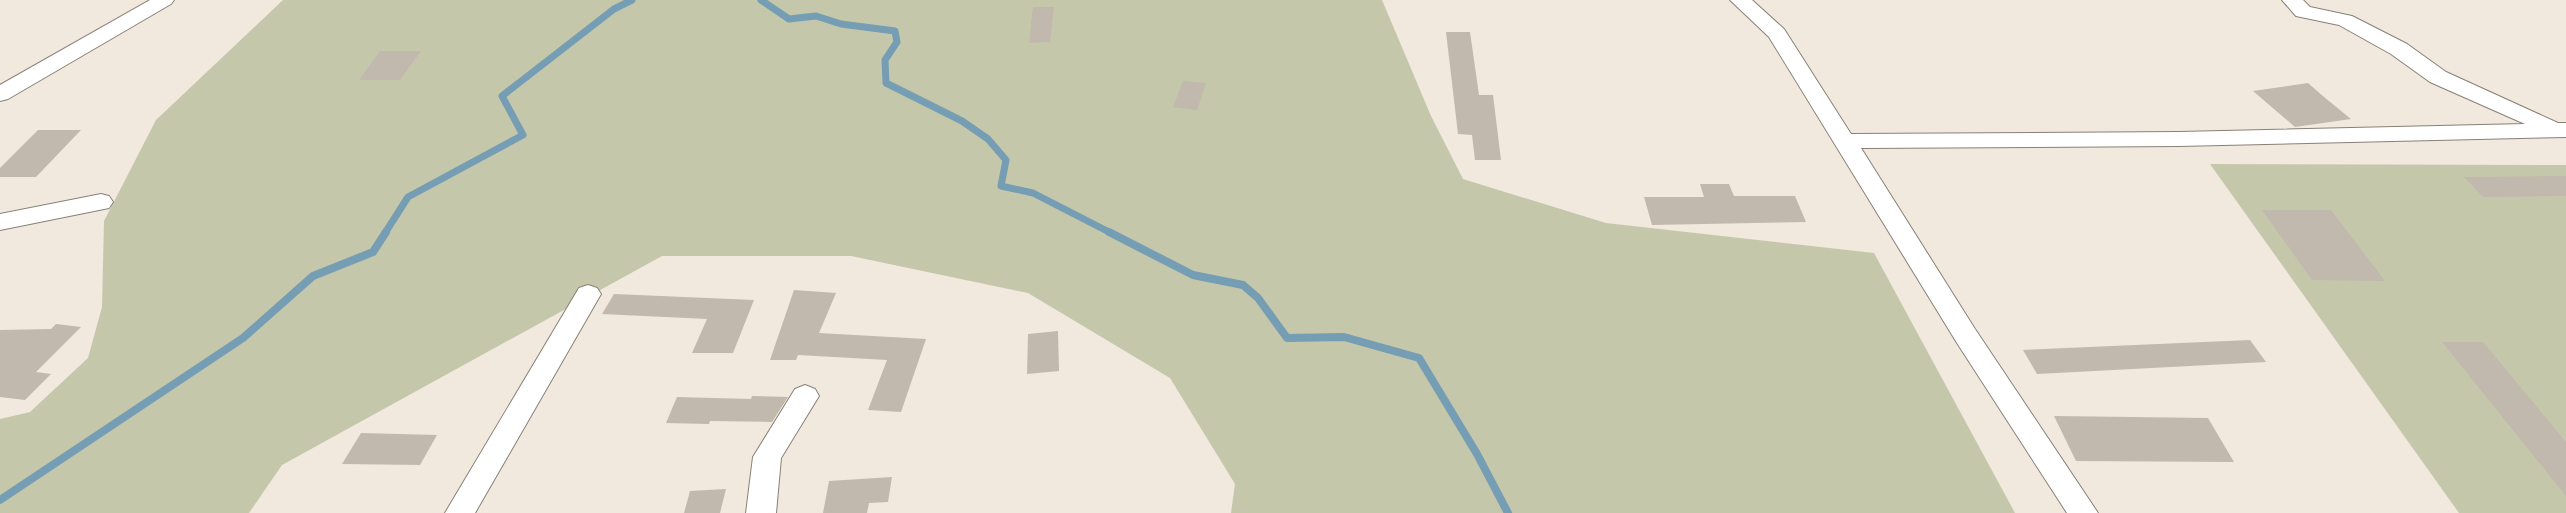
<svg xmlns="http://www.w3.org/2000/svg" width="2566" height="513" font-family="Arial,sans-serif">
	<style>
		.green { fill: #c5c7aa }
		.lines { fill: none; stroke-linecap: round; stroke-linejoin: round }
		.stream-far1 { stroke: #759db4; stroke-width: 7 }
		.stream { stroke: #759db4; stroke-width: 8 }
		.building { fill: #c1b8ae }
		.minor-casing { stroke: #898077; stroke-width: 2 }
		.minor { fill: #fff; fill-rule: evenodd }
	</style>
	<rect width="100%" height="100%" fill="#f1e8de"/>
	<!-- green -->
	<path class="green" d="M 283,0 L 1382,0 L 1431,116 L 1463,179 L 1606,223 L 1874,253 L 2015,513 L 1231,513 L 1235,484 L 1170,378 L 1028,293 L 851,256 L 662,256 L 282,465 L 249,513 L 0,513 L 0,419 L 30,412 L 88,358 L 102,307 L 104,221 L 156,120 Z
		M 2210,164 L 2566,165 L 2566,513 L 2459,513 Z"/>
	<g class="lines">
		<!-- stream-far1 -->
		<path class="stream-far1" d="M 761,0 L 789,19 L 816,16 L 841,24 L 895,31 L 897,42 L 885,60 L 886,83 L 962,121 L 988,139 L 1006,160 L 1001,186 L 1033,193 L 1111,233
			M 385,233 L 408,197 L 523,135 L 502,96 L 614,9 L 632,0"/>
		<!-- stream -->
		<path class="stream" d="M 1109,232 L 1193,275 L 1243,285 L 1258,298 L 1287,338 L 1344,337 L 1419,358 L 1477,454 L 1508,513
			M 0,500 L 243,338 L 313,276 L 373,252 L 386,232"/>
	</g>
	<!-- building -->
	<path class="building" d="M 1033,7 L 1054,7 L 1050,42 L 1029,43 Z
		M 1446,32 L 1470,32 L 1479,95 L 1493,95 L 1501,160 L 1475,160 L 1472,135 L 1458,134 Z
		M 380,51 L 421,51 L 400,80 L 359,80 Z
		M 1183,81 L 1206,83 L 1197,110 L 1173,107 Z
		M 2308,83 L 2324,97 L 2351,119 L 2295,127 L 2253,91 Z
		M 38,130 L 81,130 L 36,177 L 0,177 L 0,168 Z
		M 2566,176 L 2566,196 L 2483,197 L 2464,177 Z
		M 1700,184 L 1729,184 L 1734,196 L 1795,196 L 1806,222 L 1652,225 L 1644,197 L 1704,197 Z
		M 2262,210 L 2331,210 L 2385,281 L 2312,280 Z
		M 794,290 L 836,293 L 819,333 L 926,339 L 901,412 L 868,410 L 887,360 L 798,355 L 796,360 L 770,360 Z
		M 614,294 L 754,300 L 733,353 L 692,353 L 707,319 L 602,314 Z
		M 56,324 L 81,327 L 36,372 L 51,374 L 25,400 L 0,397 L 0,330 L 51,329 Z
		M 1058,331 L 1059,371 L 1027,374 L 1028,334 Z
		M 2250,340 L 2266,362 L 2037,374 L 2023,350 Z
		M 2442,342 L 2483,342 L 2566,442 L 2566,496 Z
		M 752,396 L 788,397 L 772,422 L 710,421 L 709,424 L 666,423 L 677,397 L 751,399 Z
		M 2054,416 L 2208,418 L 2234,462 L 2076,461 Z
		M 361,433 L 437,435 L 420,465 L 342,464 Z
		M 892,477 L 888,502 L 869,503 L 867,513 L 823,513 L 829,481 Z
		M 726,489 L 720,513 L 684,513 L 690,491 Z"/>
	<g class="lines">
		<defs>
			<path id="minor" d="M 150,0 L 174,0 L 171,4 L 8,99 L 0,101 L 0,85 Z
				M 1730,0 L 1752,0 L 1784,29 L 1851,134 L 2179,132 L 2525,124 L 2430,82 L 2391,54 L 2339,25 L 2296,16 L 2282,0 L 2303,0 L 2310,7 L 2352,16 L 2407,44 L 2446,72 L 2558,123 L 2566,123 L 2566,137 L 2179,146 L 1861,148 L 1975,329 L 2098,513 L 2067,513 L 1957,343 L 1769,37 Z
				M 101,194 L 109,196 L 113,202 L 109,208 L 0,230 L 0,214 Z
				M 588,285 L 597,288 L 601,294 L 475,513 L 445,513 L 579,288 Z
				M 805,385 L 815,389 L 819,396 L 781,458 L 776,513 L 746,513 L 753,457 L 795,389 Z"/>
		</defs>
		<!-- minor casing -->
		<use href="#minor" class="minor-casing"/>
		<!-- minor -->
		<use href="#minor" class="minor"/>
	</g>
</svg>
